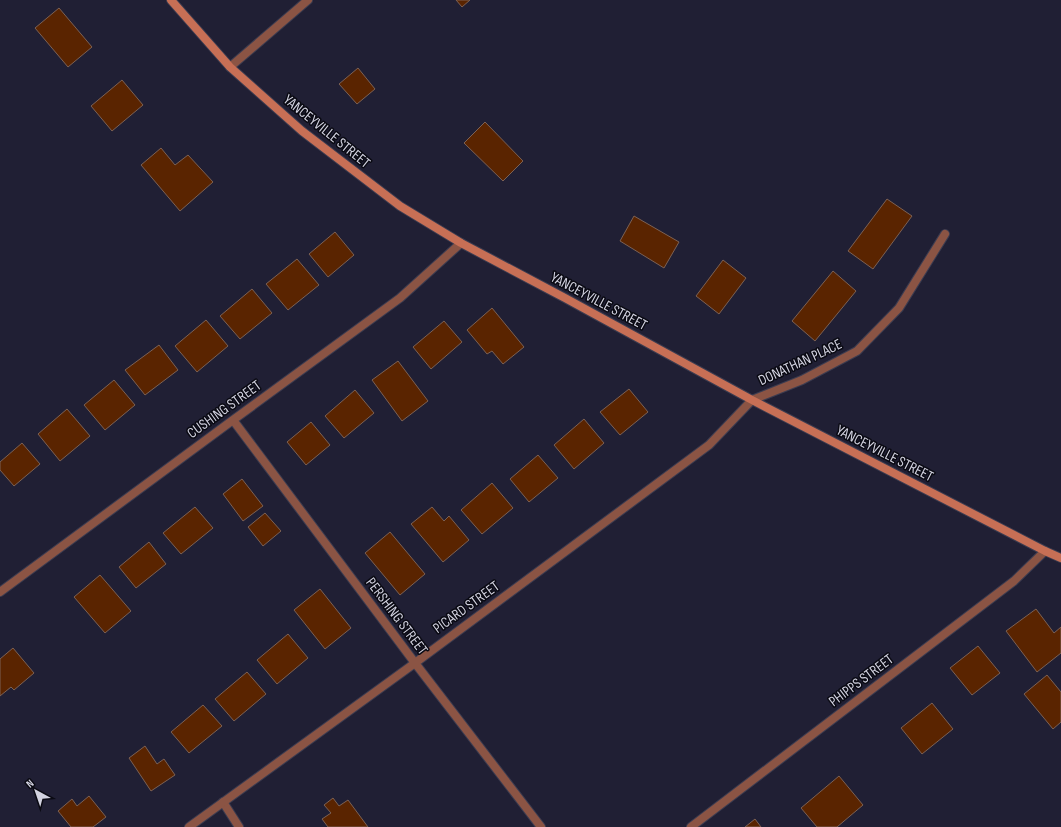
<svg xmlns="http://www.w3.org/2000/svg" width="1061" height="827" font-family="'Sofia Sans Condensed',sans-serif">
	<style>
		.building { fill: #5a2400; stroke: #7c6154 }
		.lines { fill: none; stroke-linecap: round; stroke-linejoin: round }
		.lane-casing { stroke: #3c3c50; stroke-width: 10 }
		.street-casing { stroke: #3c3c50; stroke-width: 10 }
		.secondary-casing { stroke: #3c3c50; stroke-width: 10 }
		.lane { stroke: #8b5444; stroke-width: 8 }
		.street { stroke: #8b5444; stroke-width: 8 }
		.secondary { stroke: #c76f55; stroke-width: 8 }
		.labels { text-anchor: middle; stroke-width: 3; stroke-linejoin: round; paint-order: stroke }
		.street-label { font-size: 15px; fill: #d2d2e0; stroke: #0a0a13 }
	</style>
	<rect width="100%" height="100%" fill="#201f34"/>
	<!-- building -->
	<path class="building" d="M 456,0 L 470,0 L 462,7 Z
		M 59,8 L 92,47 L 68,67 L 35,28 Z
		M 358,68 L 375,89 L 357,104 L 339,84 Z
		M 122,80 L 143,105 L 112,131 L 91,106 Z
		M 485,122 L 523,161 L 503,181 L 464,143 Z
		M 161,148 L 175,165 L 188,155 L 213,182 L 180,211 L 141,165 Z
		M 887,199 L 912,216 L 873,269 L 848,251 Z
		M 634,216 L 679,242 L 664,268 L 620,241 Z
		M 335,232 L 354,255 L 328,277 L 309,254 Z
		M 297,259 L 319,285 L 288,310 L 266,284 Z
		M 723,260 L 746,278 L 719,314 L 696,296 Z
		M 833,271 L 856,291 L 815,341 L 792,321 Z
		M 252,289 L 272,313 L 240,339 L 220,316 Z
		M 492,308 L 524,347 L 503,364 L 492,351 L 487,354 L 467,330 Z
		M 206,320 L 228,346 L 197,372 L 175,346 Z
		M 444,321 L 462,342 L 431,369 L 413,347 Z
		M 159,345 L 178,370 L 145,395 L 125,370 Z
		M 398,361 L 428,401 L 402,421 L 372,380 Z
		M 114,380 L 135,405 L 105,430 L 84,405 Z
		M 629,389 L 648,412 L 620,435 L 600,412 Z
		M 355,390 L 374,413 L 344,438 L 325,416 Z
		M 67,409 L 90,436 L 60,461 L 38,434 Z
		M 584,419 L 604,443 L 574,469 L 554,445 Z
		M 311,422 L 330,445 L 306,465 L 287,442 Z
		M 22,443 L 40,464 L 14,486 L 0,470 L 0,462 Z
		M 538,455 L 558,478 L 529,502 L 510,479 Z
		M 242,479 L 263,506 L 243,521 L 223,494 Z
		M 492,483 L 513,508 L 482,534 L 461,510 Z
		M 195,507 L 213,528 L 181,554 L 163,533 Z
		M 432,507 L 444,521 L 449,516 L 469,540 L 443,562 L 411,524 Z
		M 265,513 L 281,531 L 263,546 L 248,527 Z
		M 390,532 L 425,574 L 400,595 L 365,553 Z
		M 149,542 L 166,564 L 136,588 L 119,567 Z
		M 100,575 L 131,611 L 105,633 L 74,597 Z
		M 320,589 L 351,628 L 325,649 L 294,610 Z
		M 1036,609 L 1054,633 L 1061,627 L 1061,653 L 1037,672 L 1006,631 Z
		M 288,634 L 308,658 L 277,684 L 257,660 Z
		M 978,646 L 1000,673 L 972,695 L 950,668 Z
		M 13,648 L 34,673 L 14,690 L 11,687 L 0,696 L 0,659 Z
		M 247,672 L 266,694 L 234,721 L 215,699 Z
		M 1047,675 L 1061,692 L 1061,722 L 1053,729 L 1024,694 Z
		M 932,703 L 953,729 L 922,754 L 901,728 Z
		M 203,705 L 222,726 L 189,753 L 171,732 Z
		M 145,746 L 157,764 L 164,759 L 175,775 L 151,791 L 129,758 Z
		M 839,776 L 863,805 L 837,827 L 817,827 L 801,808 Z
		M 89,796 L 106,817 L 93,827 L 71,827 L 58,811 L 72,799 L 77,806 Z
		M 333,798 L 339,806 L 348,800 L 368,827 L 328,827 L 322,819 L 331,813 L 324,805 Z
		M 755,819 L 761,827 L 745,827 Z"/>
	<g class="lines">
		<defs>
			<path id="lane" d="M 223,802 L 239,827"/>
			<path id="street" d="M 230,67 L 308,0
				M 233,420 L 415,663 L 541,827
				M 0,592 L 233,420 L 400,298 L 461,243
				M 189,827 L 415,663 L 709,445 L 752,400 L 802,380 L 857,351 L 899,308 L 945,234
				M 691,827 L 1014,581 L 1045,551"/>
			<path id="secondary" d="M 171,0 L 230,67 L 302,131 L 400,206 L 461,243 L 565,298 L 752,400 L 1045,551 L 1061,558"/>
		</defs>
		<!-- lane casing -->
		<use href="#lane" class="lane-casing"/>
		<!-- street casing -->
		<use href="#street" class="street-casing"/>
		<!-- secondary casing -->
		<use href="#secondary" class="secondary-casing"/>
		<!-- lane -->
		<use href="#lane" class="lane"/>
		<!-- street -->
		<use href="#street" class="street"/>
		<!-- secondary -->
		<use href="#secondary" class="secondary"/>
	</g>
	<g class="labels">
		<!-- street labels -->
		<g class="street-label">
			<text transform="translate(327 131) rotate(39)" y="5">YANCEYVILLE STREET</text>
			<text transform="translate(599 301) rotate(28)" y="5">YANCEYVILLE STREET</text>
			<text transform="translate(800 362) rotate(-25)" y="5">DONATHAN PLACE</text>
			<text transform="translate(224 409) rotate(-36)" y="5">CUSHING STREET</text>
			<text transform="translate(885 453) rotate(27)" y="5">YANCEYVILLE STREET</text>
			<text transform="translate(466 607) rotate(-36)" y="5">PICARD STREET</text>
			<text transform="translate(397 616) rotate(53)" y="5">PERSHING STREET</text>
			<text transform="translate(861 680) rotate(-37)" y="5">PHIPPS STREET</text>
		</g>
	</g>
	<!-- north arrow -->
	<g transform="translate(36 791) rotate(320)" stroke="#0a0a13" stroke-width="3" paint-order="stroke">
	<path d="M0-3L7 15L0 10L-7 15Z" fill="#d2d2e0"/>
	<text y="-6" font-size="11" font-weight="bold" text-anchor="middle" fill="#d2d2e0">N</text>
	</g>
</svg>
